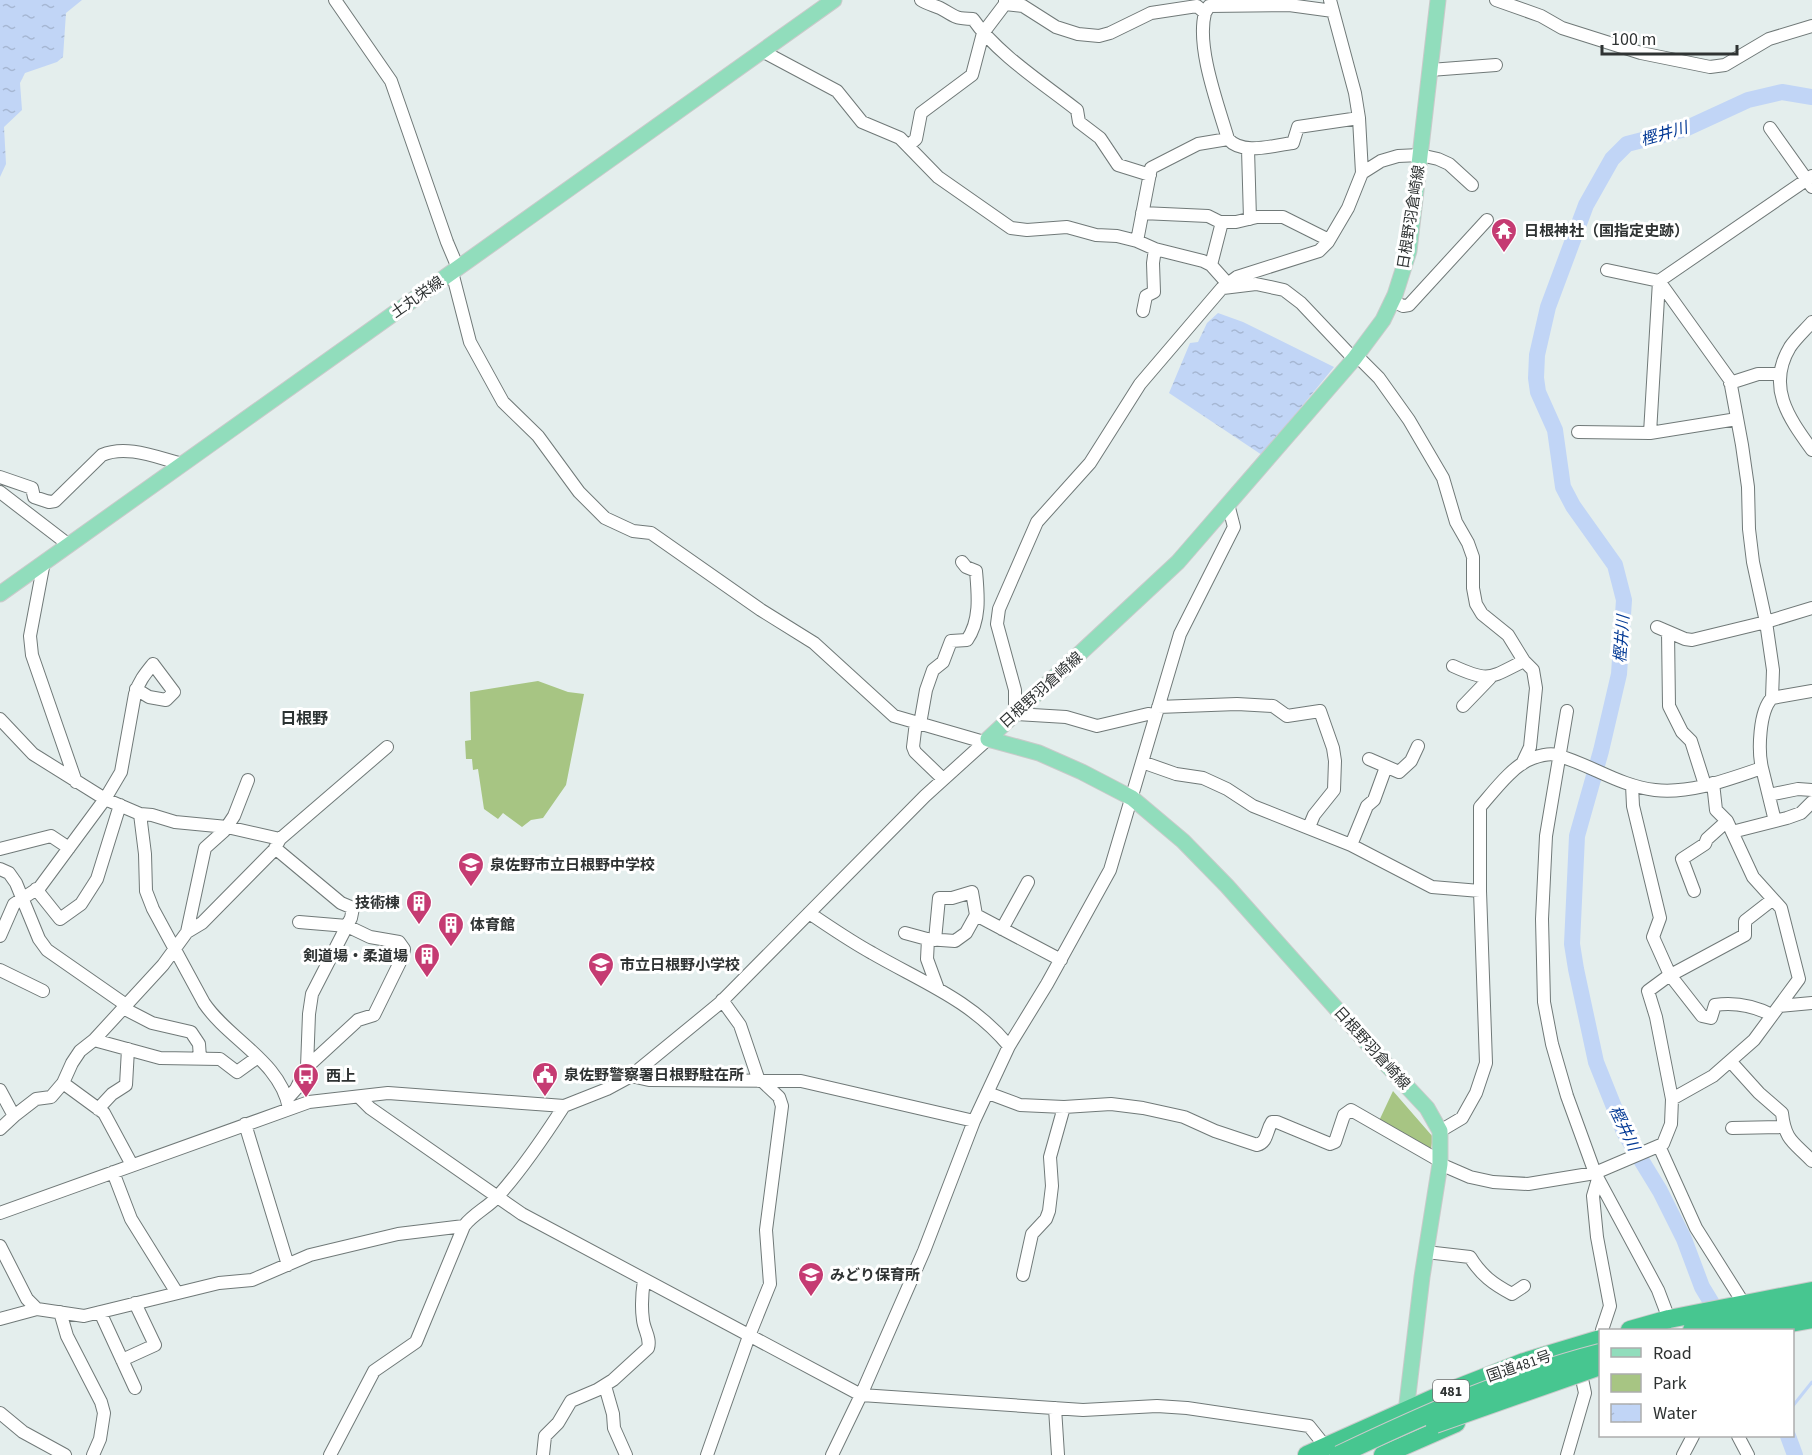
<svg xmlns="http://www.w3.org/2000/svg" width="1812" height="1455" font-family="'Source Sans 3','Noto Sans JP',sans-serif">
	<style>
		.green { fill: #a7c583 }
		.water { fill: url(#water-ripples) }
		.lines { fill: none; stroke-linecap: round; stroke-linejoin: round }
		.stream { stroke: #c1d5f6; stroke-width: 3 }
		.river { stroke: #c1d5f6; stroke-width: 16 }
		.minor-casing { stroke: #707978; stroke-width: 14 }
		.major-casing { stroke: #c9caca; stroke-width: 17 }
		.highway-casing { stroke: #c9caca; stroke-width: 20 }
		.minor { stroke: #fff; stroke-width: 12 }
		.major { stroke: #91ddbc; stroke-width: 15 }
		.highway { stroke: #47c690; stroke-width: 18 }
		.highway-bridge-casing { stroke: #c9caca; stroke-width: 20; stroke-linecap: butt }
		.highway-bridge { stroke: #47c690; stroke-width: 18 }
		.labels { text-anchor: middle; stroke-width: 6; stroke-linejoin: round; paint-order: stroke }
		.shield { fill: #fff; stroke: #6d7070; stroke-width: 1.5 }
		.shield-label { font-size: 14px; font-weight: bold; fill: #2f3333 }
		.street-label { font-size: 15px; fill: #2f3333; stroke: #fff }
		.poi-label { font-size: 15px; font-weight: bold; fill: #2f3333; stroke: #fff; text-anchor: start }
		.water-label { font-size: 16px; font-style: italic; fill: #053b96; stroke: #fff }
		.neighbourhood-label { font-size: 16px; font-weight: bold; fill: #2b3232; stroke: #fff }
	</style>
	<defs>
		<pattern id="water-ripples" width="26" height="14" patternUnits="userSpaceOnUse" patternTransform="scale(1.5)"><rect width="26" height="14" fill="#c1d5f6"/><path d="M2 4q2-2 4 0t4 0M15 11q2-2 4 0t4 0" fill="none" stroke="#a6b7d3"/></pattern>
	</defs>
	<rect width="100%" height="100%" fill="#e4eeed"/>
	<!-- green -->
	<path class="green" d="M 538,681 L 568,692 L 584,694 L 566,785 L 543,818 L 531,820 L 522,827 L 503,813 L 498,819 L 484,809 L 478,769 L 473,770 L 472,759 L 466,759 L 465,741 L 471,740 L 470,692 Z
		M 1393,1091 L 1433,1137 L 1430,1155 L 1378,1123 Z"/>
	<!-- water -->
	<path class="water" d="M 0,0 L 82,0 L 66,13 L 63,57 L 57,62 L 25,73 L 20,83 L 22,110 L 4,127 L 6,164 L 0,177 Z
		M 1218,313 L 1243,322 L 1334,367 L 1262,455 L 1169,393 L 1190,343 L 1198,342 L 1207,323 Z"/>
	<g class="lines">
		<!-- stream -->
		<path class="stream" d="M 1792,1407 L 1812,1382"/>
		<!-- river -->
		<path class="river" d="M 1722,1320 L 1702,1287 L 1684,1239 L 1660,1191 L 1624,1132 L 1596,1062 L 1576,969 L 1572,944 L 1577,836 L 1601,751 L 1619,674 L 1624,600 L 1615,565 L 1573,506 L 1563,487 L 1555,430 L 1538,392 L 1536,378 L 1537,355 L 1548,307 L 1586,205 L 1612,159 L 1627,144 L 1685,129 L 1748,100 L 1782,92 L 1812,97
			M 1788,1436 L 1795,1455"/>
		<defs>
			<path id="minor" d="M 335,0 L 391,81 L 447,242 L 458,268
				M 921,0 C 927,4 933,5 940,8 C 957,17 952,18 973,19 C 996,53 1044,84 1077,110 L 1079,122 L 1100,138 L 1118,165 L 1150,175
				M 1330,0 L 1355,93 L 1359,118 L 1362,173
				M 1496,0 L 1541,16 L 1562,28 L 1641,53 L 1710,67 L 1725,65 L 1769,39 L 1812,26
				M 1005,4 L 1023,6 L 1056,27 L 1078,34 L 1099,36 L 1110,33 L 1151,13 L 1197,6 L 1205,13 C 1196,47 1218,105 1228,139 L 1198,144 L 1151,168 L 1137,241
				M 1205,13 L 1209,6 L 1289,5 L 1333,11
				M 762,51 L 837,91 L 862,122 L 900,138 L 938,177 L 1011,228 L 1027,230 L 1067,227 L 1096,235 L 1117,236 L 1137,241 L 1155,249 L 1203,261 L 1211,265 L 1228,284
				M 1430,70 L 1496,65
				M 1770,128 L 1812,187
				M 1228,139 C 1243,156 1274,145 1293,143 L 1298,127 L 1359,118
				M 908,146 L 916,139 L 921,113 L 972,75 L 983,33 L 1005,4 L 1005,0
				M 1248,149 L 1250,219
				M 1142,213 L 1208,216 L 1220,222 L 1236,222 L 1257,217 L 1283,217 L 1329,240
				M 1211,265 L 1222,222
				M 452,272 L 470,342 L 503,402 L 538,436 L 579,492 L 605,518 L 633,531 L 651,533 L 761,610 L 814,643 L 894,716 L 984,742
				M 1223,288 L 1256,284 L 1284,290 L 1301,303 L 1354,359
				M 1392,301 L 1403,306 L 1409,305 L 1487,220
				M 1143,311 L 1146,296 L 1154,292 L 1153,263 L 1155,249
				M 1812,322 C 1805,330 1796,338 1790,347 C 1766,387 1789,418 1812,450
				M 1357,356 L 1379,378 L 1409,420 L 1443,478 L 1456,522 L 1468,543 L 1473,557 L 1473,588 L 1476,604 L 1482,614 L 1508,635 L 1524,661 L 1533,670 L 1536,688 L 1530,747 L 1522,764
				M 1730,383 L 1758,374 L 1780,374
				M 1578,432 L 1650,433 L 1737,419
				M 1650,433 L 1659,281 L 1812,176
				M 0,477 L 32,488 L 34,497 L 49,502 L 55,501 L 102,455 C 127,444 158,458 183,464
				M 0,492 L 69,545
				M 44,562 L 30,636 L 32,655 L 76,782
				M 1657,627 L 1685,639 L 1692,640 L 1766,622 L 1812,608
				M 1668,632 L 1669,706 L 1682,732 L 1691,741 L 1705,785
				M 1453,666 C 1490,683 1489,678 1524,661
				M 1772,698 L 1812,691
				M 1463,706 L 1490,678
				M 1158,707 L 1237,704 L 1273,706 L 1287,716 L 1320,711 L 1333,748 L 1335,761 L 1334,790 L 1314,815 L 1309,827
				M 1567,711 L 1546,836 L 1542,919 L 1544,1002 L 1552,1044 L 1567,1096 L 1595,1173 L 1658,1290 L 1669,1319
				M 1155,715 L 1148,714 L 1097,726 L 1066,717 L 1015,714 L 1015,690 L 997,624 L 999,609 L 1037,522 L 1090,463 L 1140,384 L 1222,288 L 1237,277 L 1319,251 L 1328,242 L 1348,208 L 1362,173 L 1381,161 L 1398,156 L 1420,155 L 1438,159 L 1449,164 L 1472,185
				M 0,719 L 33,754 L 105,799 L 140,814 L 152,815 L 175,822 L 227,827 L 280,839 L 387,747
				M 916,722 L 913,747 L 915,752 L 943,779
				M 920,724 L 926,690 L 933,670 L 943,662 L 951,641 L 967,640 C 981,620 978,594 976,571 L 966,567 L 962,562
				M 1369,759 L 1399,772 L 1411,761 L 1418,746
				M 1142,762 L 1176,774 L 1203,778 L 1227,789 L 1253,806 L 1351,845 L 1432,887 L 1480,891
				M 1762,768 L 1775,821
				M 1632,785 L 1633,806 L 1660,918 L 1653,937 L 1670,975 L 1702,1016 L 1711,1018 L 1715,1005 C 1735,1002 1754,1006 1772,1015
				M 1769,795 L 1798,789 L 1812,790
				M 140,814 L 145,854 L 146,891 L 153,909 L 204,1003 C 229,1040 280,1061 289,1108
				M 1732,832 L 1787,818 L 1801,813 L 1812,802
				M 1351,845 L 1367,806 L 1374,800 L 1386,767
				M 275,848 L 341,903 L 353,908 L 351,918 L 312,994 L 309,1014 L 307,1067 L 296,1089 L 287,1099
				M 0,849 L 51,836 L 69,848
				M 0,869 L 9,873 L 16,883 L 39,939 L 47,950 L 126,1005
				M 36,889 L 60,919 L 81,904 L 97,879 L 120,805
				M 1694,891 L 1682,859 L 1705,844 L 1707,839 L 1727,821
				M 809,913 C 830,927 850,941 872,953 C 922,982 971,1000 1009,1046
				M 299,922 L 347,926 L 370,937 L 399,942 L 404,949 L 403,956 L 374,1015 L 358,1020 L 307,1067
				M 1002,929 L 1028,882
				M 187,932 L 205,848 L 224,831 L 234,816 L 248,780
				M 905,933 L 927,939 L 955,941 L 966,933 L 976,915 L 1061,960
				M 0,936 L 14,904 L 40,887 L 105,799 L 121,772 L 135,694 C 139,681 145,674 153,664 L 174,692 L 166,700 L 149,697 L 136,689
				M 928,939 L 927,959 L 938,989
				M 935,940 L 939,898 L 952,898 L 972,892 L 976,915
				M 0,970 L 43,991
				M 722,1000 L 740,1025 L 759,1081
				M 1779,1006 L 1812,1003
				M 123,1008 L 152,1023 L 191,1032 L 199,1044 L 200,1058
				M 94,1040 L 160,1058 L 220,1059 L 237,1072 L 258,1057
				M 1731,1062 L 1759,1093 L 1782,1113 C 1785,1141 1794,1142 1812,1161
				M 631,1076 L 649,1080 L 801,1081 L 974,1121
				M 63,1083 L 104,1113 L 132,1165
				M 0,1090 L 14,1116 L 0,1129
				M 988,1093 L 1020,1105 L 1064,1107 L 1111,1104 L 1143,1108 L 1184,1117 L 1215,1131 L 1257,1145 C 1268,1142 1266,1131 1272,1122 L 1277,1122 L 1330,1144 L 1335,1142 L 1344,1115 L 1351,1110 L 1440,1161
				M 359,1097 L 370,1108 L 522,1214 L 861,1395 L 1083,1410 L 1157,1406 L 1187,1408 L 1309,1426 L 1325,1446
				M 1672,1099 L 1656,1017 L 1648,991 L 1667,977 L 1745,935 L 1745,921 L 1772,900
				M 98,1109 L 112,1094 L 126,1085 L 128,1049
				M 14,1116 L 36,1099 L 51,1097 L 63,1083 L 72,1063 L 80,1051 L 94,1040 L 163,965 L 187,932 L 202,923 L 274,850 L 280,839
				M 245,1124 L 288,1265
				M 1732,1128 L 1783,1127
				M 1440,1131 L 1462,1118 L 1476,1093 L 1486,1063 L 1480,891 L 1480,807 C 1493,792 1514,764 1533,758 C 1539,756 1550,753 1556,755 C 1590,764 1619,786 1655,790 C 1691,794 1729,779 1762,768 C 1758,751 1759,711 1772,698 L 1773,670 L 1766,622 L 1753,562 L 1749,529 L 1748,487 L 1742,445 L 1730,380 L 1659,281 L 1607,270
				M 1659,1146 L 1696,1228 L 1744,1304
				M 1440,1164 L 1470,1177 L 1493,1182 L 1528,1184 L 1595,1173 L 1663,1144 L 1671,1124 L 1672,1099 L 1713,1076 L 1754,1040 L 1799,979 L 1781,908 L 1753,877 L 1727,821 L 1716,810 L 1713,783
				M 113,1172 L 131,1219 L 177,1293
				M 1598,1179 L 1593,1196 L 1597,1237 L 1610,1306 L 1602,1330
				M 0,1213 L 309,1102 L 388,1093 L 564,1106 L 607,1089 L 631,1076 L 720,1003 L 925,796 L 988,739
				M 0,1246 L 27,1299 L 37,1309
				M 1426,1252 L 1470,1257 C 1481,1275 1493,1284 1512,1294 L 1524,1286
				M 1023,1275 L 1032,1234 L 1046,1219 L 1049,1211 L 1052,1186 L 1050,1157 L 1064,1107
				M 60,1312 L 67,1336 L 101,1402 L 104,1413 L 100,1439 L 93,1455
				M 100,1312 L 135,1388
				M 0,1319 L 37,1309 L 84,1316 L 219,1283 L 252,1280 L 310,1255 L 377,1239 L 398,1234 L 464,1226
				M 122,1360 L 155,1345 L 135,1303
				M 605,1386 L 613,1414 L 614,1428 L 626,1455
				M 1055,1408 L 1058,1455
				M 0,1413 L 23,1432 L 65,1455
				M 1738,1436 L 1748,1455
				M 330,1455 L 374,1371 L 416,1342 L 464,1226 C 474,1213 489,1207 499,1195 C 524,1167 544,1137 564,1106
				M 543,1455 L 545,1436 L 558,1423 L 571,1401 L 597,1390 L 613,1380 L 648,1348 C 651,1338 644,1330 643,1320 C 641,1306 642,1293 644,1280
				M 707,1455 L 749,1336 L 770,1284 L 766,1230 L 782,1106 L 779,1097 L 762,1081
				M 832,1455 L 861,1395 L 924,1251 L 974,1121 L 1009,1046 L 1047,984 L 1110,870 L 1180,634 L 1234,527 L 1228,504
				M 1567,1455 L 1585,1393 L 1582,1379
				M 1683,1455 L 1693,1436"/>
			<path id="major" d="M 0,594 L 834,0
				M 988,739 L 1039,753 L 1082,772 L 1132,798 L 1183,841 L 1227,886 L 1383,1061 L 1427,1108 L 1440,1131 L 1440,1164 L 1422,1277 L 1405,1420
				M 988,739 L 1178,562 L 1354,359 L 1383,320 L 1395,295 L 1409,251 L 1438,0"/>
			<path id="highway" d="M 1630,1330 L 1669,1319 L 1812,1291
				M 1692,1330 L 1812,1306
				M 1750,1330 L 1812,1319
				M 1307,1455 L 1450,1391 L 1524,1362 L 1600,1339
				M 1383,1455 L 1456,1423"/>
		</defs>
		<!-- minor casing -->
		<use href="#minor" class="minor-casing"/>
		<!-- major casing -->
		<use href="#major" class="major-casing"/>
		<!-- highway casing -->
		<use href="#highway" class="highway-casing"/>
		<!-- minor -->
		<use href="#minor" class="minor"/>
		<!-- major -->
		<use href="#major" class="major"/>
		<!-- highway -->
		<use href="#highway" class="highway"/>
		<defs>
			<path id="highway-bridge" d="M 1435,1424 L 1600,1366
				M 1339,1455 C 1423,1415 1510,1376 1600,1353"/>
		</defs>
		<!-- highway-bridge casing -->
		<use href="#highway-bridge" class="highway-bridge-casing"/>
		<!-- highway-bridge -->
		<use href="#highway-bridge" class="highway-bridge"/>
	</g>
	<!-- icons -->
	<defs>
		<symbol id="temple-pin" viewBox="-11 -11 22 30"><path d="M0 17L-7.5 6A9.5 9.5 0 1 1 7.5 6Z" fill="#c53b72" stroke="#fff"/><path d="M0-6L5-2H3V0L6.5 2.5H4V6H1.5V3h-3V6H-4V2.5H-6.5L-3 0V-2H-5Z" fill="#fff"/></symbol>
		<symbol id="school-pin" viewBox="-11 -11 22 30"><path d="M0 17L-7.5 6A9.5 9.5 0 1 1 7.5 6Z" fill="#c53b72" stroke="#fff"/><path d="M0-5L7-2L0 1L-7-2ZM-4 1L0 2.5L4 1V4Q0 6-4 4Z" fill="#fff"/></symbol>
		<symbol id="building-pin" viewBox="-11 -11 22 30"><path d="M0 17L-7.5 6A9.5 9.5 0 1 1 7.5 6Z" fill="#c53b72" stroke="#fff"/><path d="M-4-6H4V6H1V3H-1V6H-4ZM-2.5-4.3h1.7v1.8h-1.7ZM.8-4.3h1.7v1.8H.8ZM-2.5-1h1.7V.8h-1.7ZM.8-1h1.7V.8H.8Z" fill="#fff"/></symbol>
		<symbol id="civic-pin" viewBox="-11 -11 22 30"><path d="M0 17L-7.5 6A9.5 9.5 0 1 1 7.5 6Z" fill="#c53b72" stroke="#fff"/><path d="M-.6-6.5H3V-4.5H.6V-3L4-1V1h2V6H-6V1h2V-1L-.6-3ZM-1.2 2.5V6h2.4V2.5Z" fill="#fff"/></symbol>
		<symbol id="bus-pin" viewBox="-11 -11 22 30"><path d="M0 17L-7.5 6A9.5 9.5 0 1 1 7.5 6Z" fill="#c53b72" stroke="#fff"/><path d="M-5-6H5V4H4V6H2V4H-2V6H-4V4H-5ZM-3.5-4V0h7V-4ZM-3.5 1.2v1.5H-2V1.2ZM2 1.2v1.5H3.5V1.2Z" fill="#fff"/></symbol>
	</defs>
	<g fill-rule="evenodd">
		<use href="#temple-pin" x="1489" y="216" width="30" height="40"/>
		<use href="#school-pin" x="456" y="850" width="30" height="40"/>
		<use href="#building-pin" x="404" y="888" width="30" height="40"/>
		<use href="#building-pin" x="436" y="910" width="30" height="40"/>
		<use href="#building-pin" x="412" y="941" width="30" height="40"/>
		<use href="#school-pin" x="586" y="950" width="30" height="40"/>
		<use href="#civic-pin" x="530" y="1060" width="30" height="40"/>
		<use href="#bus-pin" x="291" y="1061" width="30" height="40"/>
		<use href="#school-pin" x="796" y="1260" width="30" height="40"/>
	</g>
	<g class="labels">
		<!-- shield labels -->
		<rect class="shield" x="1433" y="1380" width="36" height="22" rx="4.5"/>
		<g class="shield-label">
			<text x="1451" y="1396">481</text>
		</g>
		<!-- street labels -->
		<g class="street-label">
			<text transform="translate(1411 217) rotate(-81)" y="5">日根野羽倉崎線</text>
			<text transform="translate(417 297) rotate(-35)" y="5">土丸栄線</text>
			<text transform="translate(1041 690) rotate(-42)" y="5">日根野羽倉崎線</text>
			<text transform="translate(1372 1048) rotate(48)" y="5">日根野羽倉崎線</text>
			<text transform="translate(1519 1366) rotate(-19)" y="5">国道481号</text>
		</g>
		<!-- poi labels -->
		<g class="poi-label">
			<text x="1524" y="236">日根神社（国指定史跡）</text>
			<text x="490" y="870">泉佐野市立日根野中学校</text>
			<text x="400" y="908" text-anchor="end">技術棟</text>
			<text x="470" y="930">体育館</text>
			<text x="408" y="961" text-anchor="end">剣道場・柔道場</text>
			<text x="620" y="970">市立日根野小学校</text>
			<text x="564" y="1080">泉佐野警察署日根野駐在所</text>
			<text x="326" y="1081">西上</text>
			<text x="830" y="1280">みどり保育所</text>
		</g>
		<!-- water labels -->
		<g class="water-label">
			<text transform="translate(1664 133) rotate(-16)" y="6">樫井川</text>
			<text transform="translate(1621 639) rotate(-86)" y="6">樫井川</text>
			<text transform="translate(1625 1128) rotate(64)" y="6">樫井川</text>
		</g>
		<!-- neighbourhood labels -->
		<g class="neighbourhood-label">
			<text x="304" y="724">日根野</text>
		</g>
	</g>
	<!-- legend -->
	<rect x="1599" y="1329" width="195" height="108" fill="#ffffff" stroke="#acadad" stroke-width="1.5"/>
	<rect x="1611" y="1348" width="30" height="9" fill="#91ddbc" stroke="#acadad" stroke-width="1.5"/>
	<text x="1653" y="1359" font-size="18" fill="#2f3333">Road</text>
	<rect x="1611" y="1374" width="30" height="18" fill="#a7c583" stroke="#acadad" stroke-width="1.5"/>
	<text x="1653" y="1389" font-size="18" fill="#2f3333">Park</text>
	<rect x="1611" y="1404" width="30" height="18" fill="url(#water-ripples)" stroke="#acadad" stroke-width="1.5"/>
	<text x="1653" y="1419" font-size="18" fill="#2f3333">Water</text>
	<!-- scale -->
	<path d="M1602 45v9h135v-9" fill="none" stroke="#2f3333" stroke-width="3"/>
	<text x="1611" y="45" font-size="18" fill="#2f3333" stroke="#ffffff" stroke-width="4.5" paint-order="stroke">100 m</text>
</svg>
